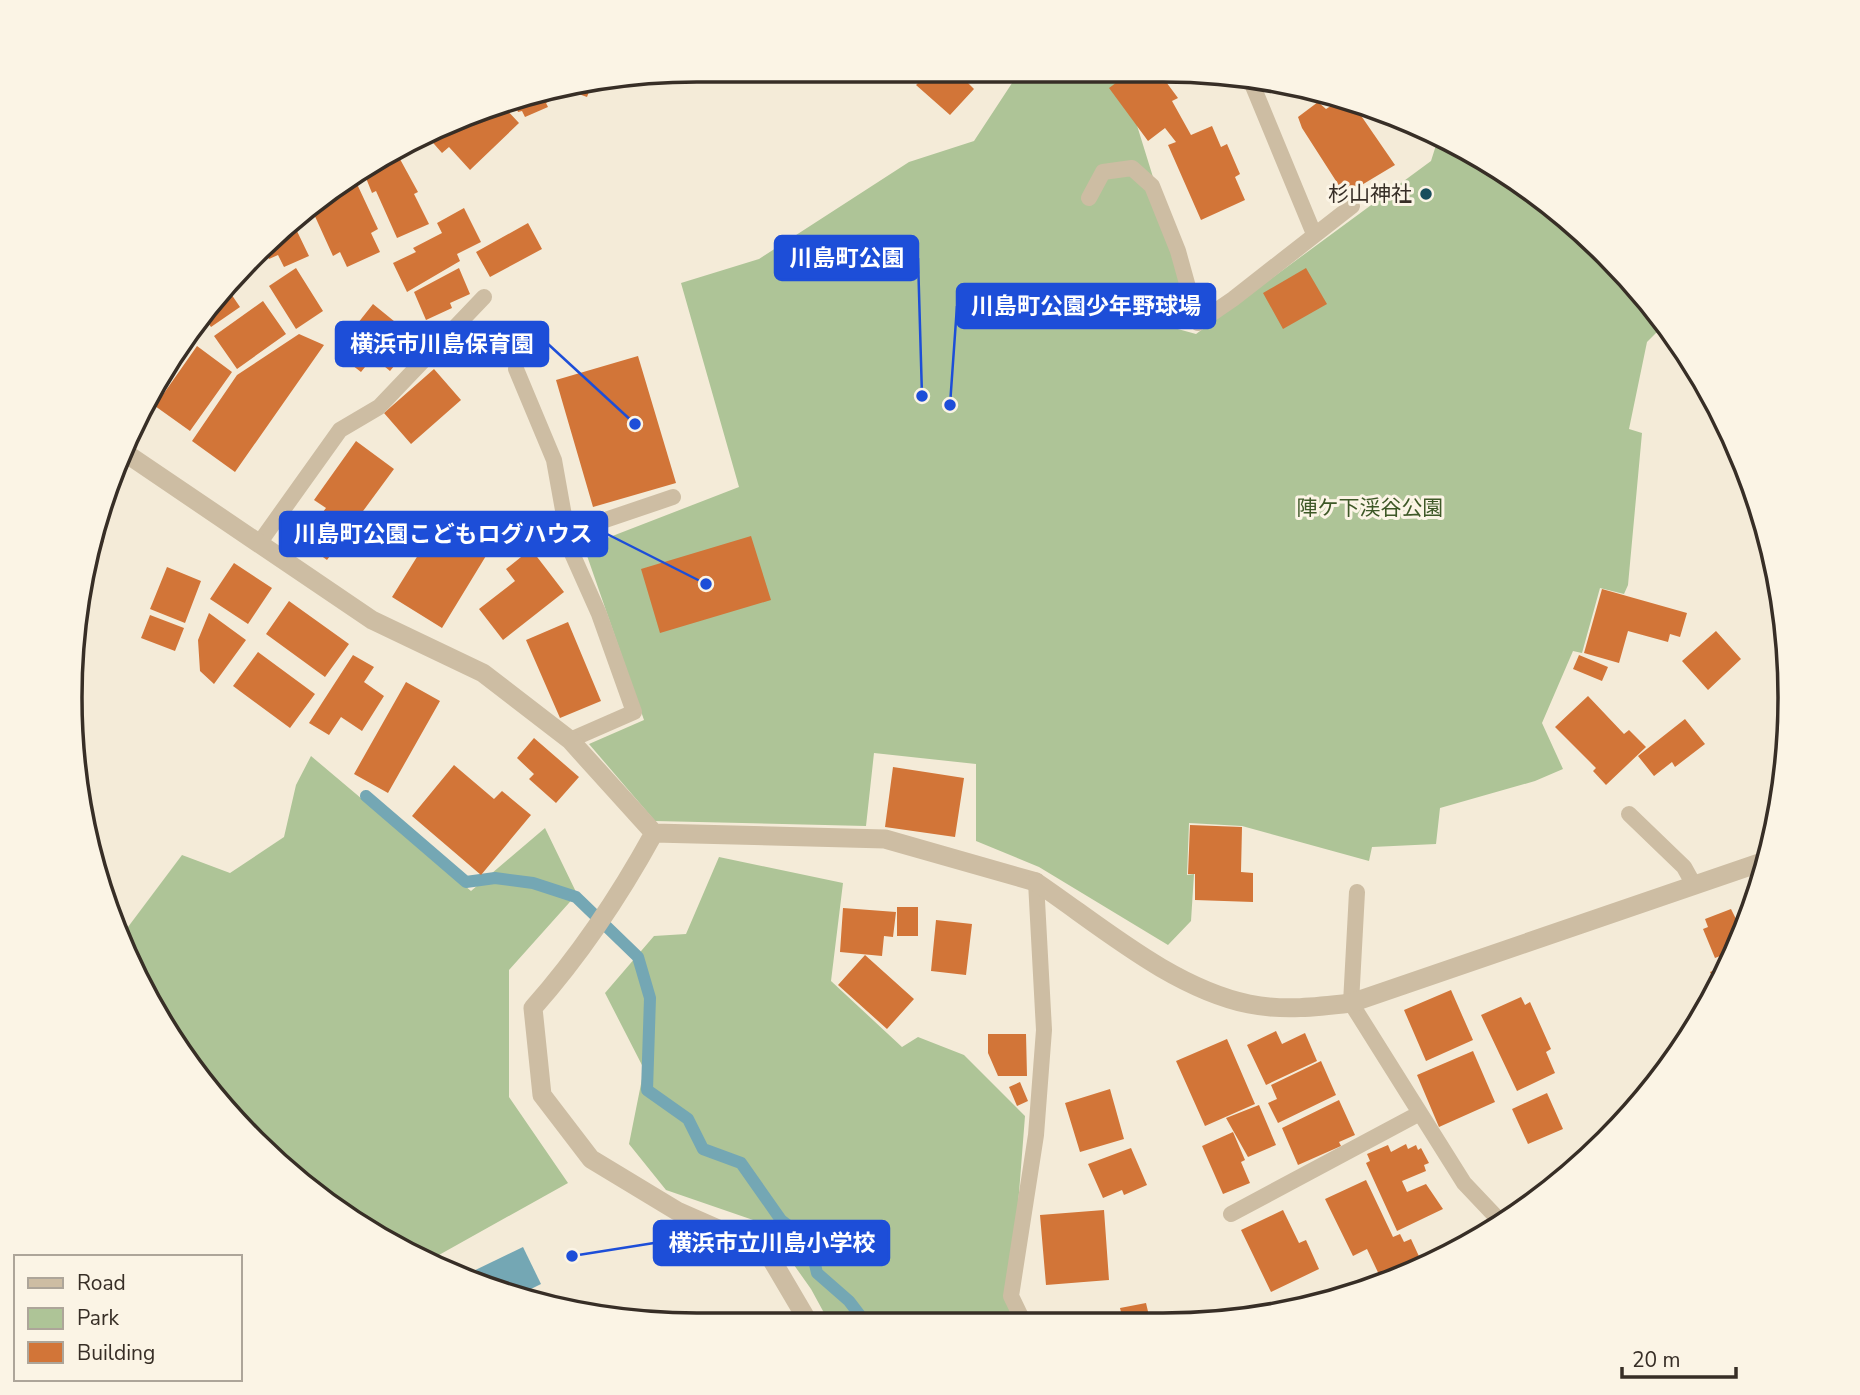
<svg xmlns="http://www.w3.org/2000/svg" width="1860" height="1395" font-family="'Nunito Sans','Noto Sans JP',sans-serif">
	<style>
		.green { fill: #aec497 }
		.water { fill: #74a7b4 }
		.lines { fill: none; stroke-linecap: round; stroke-linejoin: round }
		.stream { stroke: #74a7b4; stroke-width: 12 }
		.building { fill: #d27538 }
		.service { stroke: #cdbda3; stroke-width: 16 }
		.minor { stroke: #cdbda3; stroke-width: 19 }
		.tertiary { stroke: #cdbda3; stroke-width: 19 }
		.poi-dot { fill: #174d5d; stroke: #fbf4e5; stroke-width: 2.5 }
		.labels { text-anchor: middle; stroke-width: 6; stroke-linejoin: round; paint-order: stroke }
		.poi-label { font-size: 21px; fill: #372e26; stroke: #fbf4e5; text-anchor: end }
		.park-label { font-size: 21px; fill: #3e5827; stroke: #fbf4e5 }
		.rim { fill: none; stroke: #372e26; stroke-width: 3.5 }
		.leader { fill: none; stroke: #1d4ed8; stroke-width: 2.5 }
		.callout-dot { fill: #1d4ed8; stroke: #fbf4e5; stroke-width: 2.5 }
		.callout { fill: #1d4ed8; stroke: #1d4ed8; stroke-width: 2.5 }
		.callout-label { font-size: 23px; text-anchor: middle; font-weight: bold; fill: #fff }
	</style>
	<rect width="100%" height="100%" fill="#f4ebd8"/>
	<!-- green -->
	<path class="green" d="M 1020,71 L 1107,71 L 1122,77 L 1192,303 L 1134,317 L 1196,334 L 1431,161 L 1437,142 L 1511,176 L 1665,324 L 1647,342 L 1629,429 L 1642,433 L 1628,585 L 1624,594 L 1600,588 L 1582,653 L 1573,651 L 1542,723 L 1563,769 L 1535,781 L 1440,808 L 1436,844 L 1372,847 L 1369,861 L 1242,826 L 1189,823 L 1187,875 L 1194,874 L 1191,921 L 1168,945 L 1039,867 L 976,841 L 976,764 L 874,753 L 866,826 L 655,821 L 589,744 L 644,720 L 584,547 L 739,487 L 681,283 L 759,259 L 909,162 L 974,141 Z
		M 311,756 L 471,891 L 545,828 L 577,894 L 509,970 L 509,1097 L 568,1183 L 430,1260 L 384,1241 L 284,1170 L 199,1079 L 122,935 L 182,855 L 230,873 L 284,837 L 296,785 Z
		M 719,857 L 843,883 L 831,981 L 902,1047 L 918,1037 L 964,1055 L 1025,1116 L 1009,1321 L 829,1322 L 811,1289 L 765,1224 L 666,1190 L 629,1144 L 644,1069 L 605,993 L 654,936 L 686,934 Z"/>
	<!-- water -->
	<path class="water" d="M 523,1247 L 541,1284 L 517,1296 L 465,1275 Z"/>
	<g class="lines">
		<!-- stream -->
		<path class="stream" d="M 366,796 L 466,882 L 495,878 L 533,883 L 576,897 L 638,957 L 650,998 L 647,1090 L 688,1119 L 703,1149 L 741,1163 L 781,1220 L 810,1242 L 817,1273 L 849,1301 L 865,1322"/>
	</g>
	<!-- building -->
	<path class="building" d="M 930,71 L 975,71 L 966,81 L 974,89 L 950,115 L 916,85 Z
		M 1132,71 L 1158,71 L 1178,98 L 1172,101 L 1191,135 L 1212,126 L 1221,147 L 1227,144 L 1240,174 L 1235,177 L 1245,200 L 1201,220 L 1168,145 L 1176,142 L 1165,128 L 1148,141 L 1109,88 Z
		M 592,84 L 587,97 L 562,88 Z
		M 542,90 L 547,91 L 551,100 L 546,103 L 548,107 L 525,117 L 522,111 L 518,112 L 515,104 L 526,100 L 524,96 Z
		M 1342,99 L 1353,104 L 1395,165 L 1345,195 L 1302,128 L 1298,117 L 1318,102 L 1326,109 Z
		M 502,105 L 519,123 L 470,170 L 449,147 L 442,153 L 427,136 Z
		M 395,150 L 418,192 L 414,194 L 429,224 L 397,238 L 376,191 L 372,193 L 364,173 L 383,154 Z
		M 349,183 L 351,187 L 357,184 L 378,229 L 371,233 L 380,252 L 347,267 L 340,252 L 333,256 L 313,212 Z
		M 464,208 L 481,242 L 457,254 L 460,261 L 407,292 L 393,263 L 416,252 L 413,248 L 442,233 L 437,223 Z
		M 528,223 L 542,249 L 490,277 L 476,252 Z
		M 295,227 L 309,256 L 284,267 L 278,255 L 269,259 L 265,251 Z
		M 296,268 L 323,311 L 296,329 L 269,286 Z
		M 459,268 L 470,294 L 450,303 L 452,308 L 426,320 L 414,292 Z
		M 1306,268 L 1327,304 L 1283,329 L 1263,293 Z
		M 225,285 L 240,307 L 211,327 L 204,317 Z
		M 263,301 L 286,334 L 237,369 L 214,336 Z
		M 373,304 L 416,339 L 390,371 L 373,357 L 361,372 L 335,352 Z
		M 299,334 L 324,345 L 235,472 L 192,441 L 237,375 Z
		M 197,346 L 232,372 L 190,431 L 155,406 Z
		M 638,356 L 676,483 L 593,507 L 556,380 Z
		M 434,369 L 461,400 L 411,444 L 384,413 Z
		M 356,441 L 394,469 L 327,560 L 301,541 L 326,508 L 314,500 Z
		M 443,515 L 492,546 L 442,628 L 392,597 Z
		M 95,536 L 104,541 L 83,575 L 82,574 Z
		M 751,536 L 771,600 L 660,633 L 641,569 Z
		M 531,549 L 564,592 L 503,640 L 479,609 L 515,581 L 506,569 Z
		M 234,563 L 272,588 L 248,624 L 210,599 Z
		M 167,567 L 201,581 L 185,623 L 150,609 Z
		M 1602,589 L 1687,613 L 1680,637 L 1670,634 L 1668,642 L 1628,631 L 1619,663 L 1584,653 Z
		M 289,601 L 349,644 L 325,677 L 266,634 Z
		M 209,613 L 246,640 L 214,684 L 200,671 L 198,640 Z
		M 150,615 L 184,628 L 175,651 L 141,638 Z
		M 568,622 L 601,701 L 560,718 L 526,640 Z
		M 1716,631 L 1741,659 L 1708,690 L 1682,661 Z
		M 258,652 L 315,694 L 290,728 L 233,686 Z
		M 353,655 L 374,667 L 364,682 L 384,696 L 362,731 L 341,717 L 329,735 L 309,723 Z
		M 1579,655 L 1608,667 L 1602,681 L 1573,669 Z
		M 406,682 L 440,701 L 388,793 L 354,774 Z
		M 1588,696 L 1624,734 L 1629,730 L 1646,747 L 1606,785 L 1593,771 L 1596,768 L 1555,727 Z
		M 1685,719 L 1705,744 L 1675,767 L 1672,762 L 1654,776 L 1638,756 Z
		M 534,738 L 579,777 L 556,803 L 529,779 L 534,774 L 517,758 Z
		M 454,765 L 494,799 L 502,791 L 531,815 L 481,875 L 412,816 Z
		M 893,767 L 964,778 L 955,837 L 885,827 Z
		M 1190,825 L 1242,827 L 1241,872 L 1253,873 L 1253,902 L 1195,900 L 1195,874 L 1188,874 Z
		M 1753,902 L 1754,905 L 1750,915 L 1746,905 Z
		M 897,907 L 918,907 L 918,936 L 897,936 Z
		M 843,908 L 896,912 L 893,937 L 884,936 L 882,956 L 840,952 Z
		M 1731,909 L 1742,931 L 1733,951 L 1715,958 L 1703,929 L 1708,927 L 1705,919 Z
		M 936,920 L 972,924 L 966,975 L 931,971 Z
		M 865,955 L 914,999 L 887,1029 L 838,985 Z
		M 1727,965 L 1725,968 L 1717,987 L 1710,972 Z
		M 1451,990 L 1473,1040 L 1426,1061 L 1404,1010 Z
		M 1521,997 L 1525,1005 L 1530,1002 L 1551,1049 L 1546,1052 L 1555,1073 L 1517,1091 L 1481,1015 Z
		M 1276,1031 L 1282,1044 L 1305,1033 L 1317,1061 L 1266,1085 L 1247,1045 Z
		M 988,1034 L 1026,1034 L 1027,1076 L 998,1076 L 988,1053 Z
		M 1227,1039 L 1255,1104 L 1205,1126 L 1176,1061 Z
		M 1473,1051 L 1495,1102 L 1439,1127 L 1417,1075 Z
		M 1321,1061 L 1336,1095 L 1278,1123 L 1268,1103 L 1277,1099 L 1271,1085 Z
		M 1020,1082 L 1028,1101 L 1017,1106 L 1009,1087 Z
		M 1110,1089 L 1124,1139 L 1080,1152 L 1065,1103 Z
		M 1547,1093 L 1563,1129 L 1528,1144 L 1512,1109 Z
		M 1339,1100 L 1355,1135 L 1339,1142 L 1341,1146 L 1298,1165 L 1282,1128 Z
		M 1259,1105 L 1276,1145 L 1248,1157 L 1226,1118 Z
		M 1233,1132 L 1245,1160 L 1241,1162 L 1250,1183 L 1223,1194 L 1202,1146 Z
		M 1406,1144 L 1408,1149 L 1416,1145 L 1418,1150 L 1421,1148 L 1429,1163 L 1424,1165 L 1426,1171 L 1402,1181 L 1407,1192 L 1426,1184 L 1443,1209 L 1397,1231 L 1366,1163 L 1370,1161 L 1367,1154 L 1388,1145 L 1391,1152 Z
		M 1131,1148 L 1147,1185 L 1124,1195 L 1122,1190 L 1103,1198 L 1088,1164 Z
		M 1366,1180 L 1393,1237 L 1400,1234 L 1404,1242 L 1411,1239 L 1423,1265 L 1402,1277 L 1383,1283 L 1367,1249 L 1353,1256 L 1325,1199 Z
		M 1104,1210 L 1109,1280 L 1046,1285 L 1040,1215 Z
		M 1283,1210 L 1299,1243 L 1306,1240 L 1319,1269 L 1271,1292 L 1241,1230 Z
		M 1443,1247 L 1446,1252 L 1430,1261 L 1427,1254 Z
		M 1146,1303 L 1150,1320 L 1123,1320 L 1120,1308 Z
		M 1071,1312 L 1074,1321 L 1047,1321 Z
		M 1112,1313 L 1115,1320 L 1092,1321 L 1092,1320 Z"/>
	<g class="lines">
		<!-- service -->
		<path class="service" d="M 1250,79 L 1314,234
			M 1089,198 L 1103,172 L 1132,168 L 1152,186 L 1178,251 L 1198,323 L 1233,299 L 1352,206
			M 516,369 L 554,460 L 570,549 L 599,614 L 634,712 L 570,740
			M 567,533 L 673,497
			M 260,542 L 340,430 L 379,407 L 484,297
			M 1629,814 L 1684,867 L 1694,885
			M 1357,892 L 1351,1003 L 1464,1183 L 1500,1221
			M 1231,1214 L 1420,1113
			M 1023,1321 L 1011,1296 L 1036,1135 L 1044,1030 L 1036,882"/>
		<!-- minor -->
		<path class="minor" d="M 124,452 L 372,620 L 483,673 L 570,740 L 654,833 L 885,839 L 1036,882
			M 654,833 C 620,895 580,955 533,1008 L 542,1095 L 591,1159 L 677,1211 L 766,1250 L 809,1323"/>
		<!-- tertiary -->
		<path class="tertiary" d="M 1036,882 C 1101,926 1172,988 1249,1004 C 1283,1011 1317,1007 1351,1003 L 1765,861"/>
	</g>
	<!-- markers -->
	<circle class="poi-dot" cx="1426" cy="194" r="7"/>
	<g class="labels">
		<!-- poi labels -->
		<g class="poi-label">
			<text x="1412" y="201">杉山神社</text>
		</g>
		<!-- park labels -->
		<g class="park-label">
			<text x="1370" y="515">陣ケ下渓谷公園</text>
		</g>
	</g>
	<!-- crop -->
	<path d="M0 0H1860V1395H0ZM697 82H1163A615 615 0 0 1 1778 697V698A615 615 0 0 1 1163 1313H697A615 615 0 0 1 82 698V697A615 615 0 0 1 697 82Z" fill="#fbf4e5" fill-rule="evenodd"/>
	<path class="rim" d="M697 82H1163A615 615 0 0 1 1778 697V698A615 615 0 0 1 1163 1313H697A615 615 0 0 1 82 698V697A615 615 0 0 1 697 82Z"/>
	<!-- callouts -->
	<path class="leader" d="M922 396L918 258M950 405L957 306M635 424L548 344M706 584L607 534M572 1256L654 1243"/>
	<g class="callout-dot">
		<circle cx="922" cy="396" r="7"/>
		<circle cx="950" cy="405" r="7"/>
		<circle cx="635" cy="424" r="7"/>
		<circle cx="706" cy="584" r="7"/>
		<circle cx="572" cy="1256" r="7"/>
	</g>
	<g class="callout">
		<rect x="775" y="236" width="143" height="44" rx="7"/>
		<rect x="957" y="284" width="258" height="44" rx="7"/>
		<rect x="336" y="322" width="212" height="44" rx="7"/>
		<rect x="280" y="512" width="327" height="44" rx="7"/>
		<rect x="654" y="1221" width="235" height="44" rx="7"/>
	</g>
	<g class="callout-label">
		<text x="847" y="266">川島町公園</text>
		<text x="1086" y="314">川島町公園少年野球場</text>
		<text x="442" y="352">横浜市川島保育園</text>
		<text x="443" y="542">川島町公園こどもログハウス</text>
		<text x="772" y="1251">横浜市立川島小学校</text>
	</g>
	<!-- legend -->
	<rect x="14" y="1255" width="228" height="126" fill="#fbf4e5" stroke="#ada599" stroke-width="2"/>
	<rect x="28" y="1278" width="35" height="10" fill="#cdbda3" stroke="#ada599" stroke-width="2"/>
	<text x="77" y="1290" font-size="21" fill="#372e26">Road</text>
	<rect x="28" y="1308" width="35" height="21" fill="#aec497" stroke="#ada599" stroke-width="2"/>
	<text x="77" y="1325" font-size="21" fill="#372e26">Park</text>
	<rect x="28" y="1342" width="35" height="21" fill="#d27538" stroke="#ada599" stroke-width="2"/>
	<text x="77" y="1360" font-size="21" fill="#372e26">Building</text>
	<!-- scale -->
	<path d="M1622 1367v10h114v-10" fill="none" stroke="#372e26" stroke-width="3.5"/>
	<text x="1632" y="1367" font-size="21" fill="#372e26" stroke="#fbf4e5" stroke-width="5" paint-order="stroke">20 m</text>
</svg>
